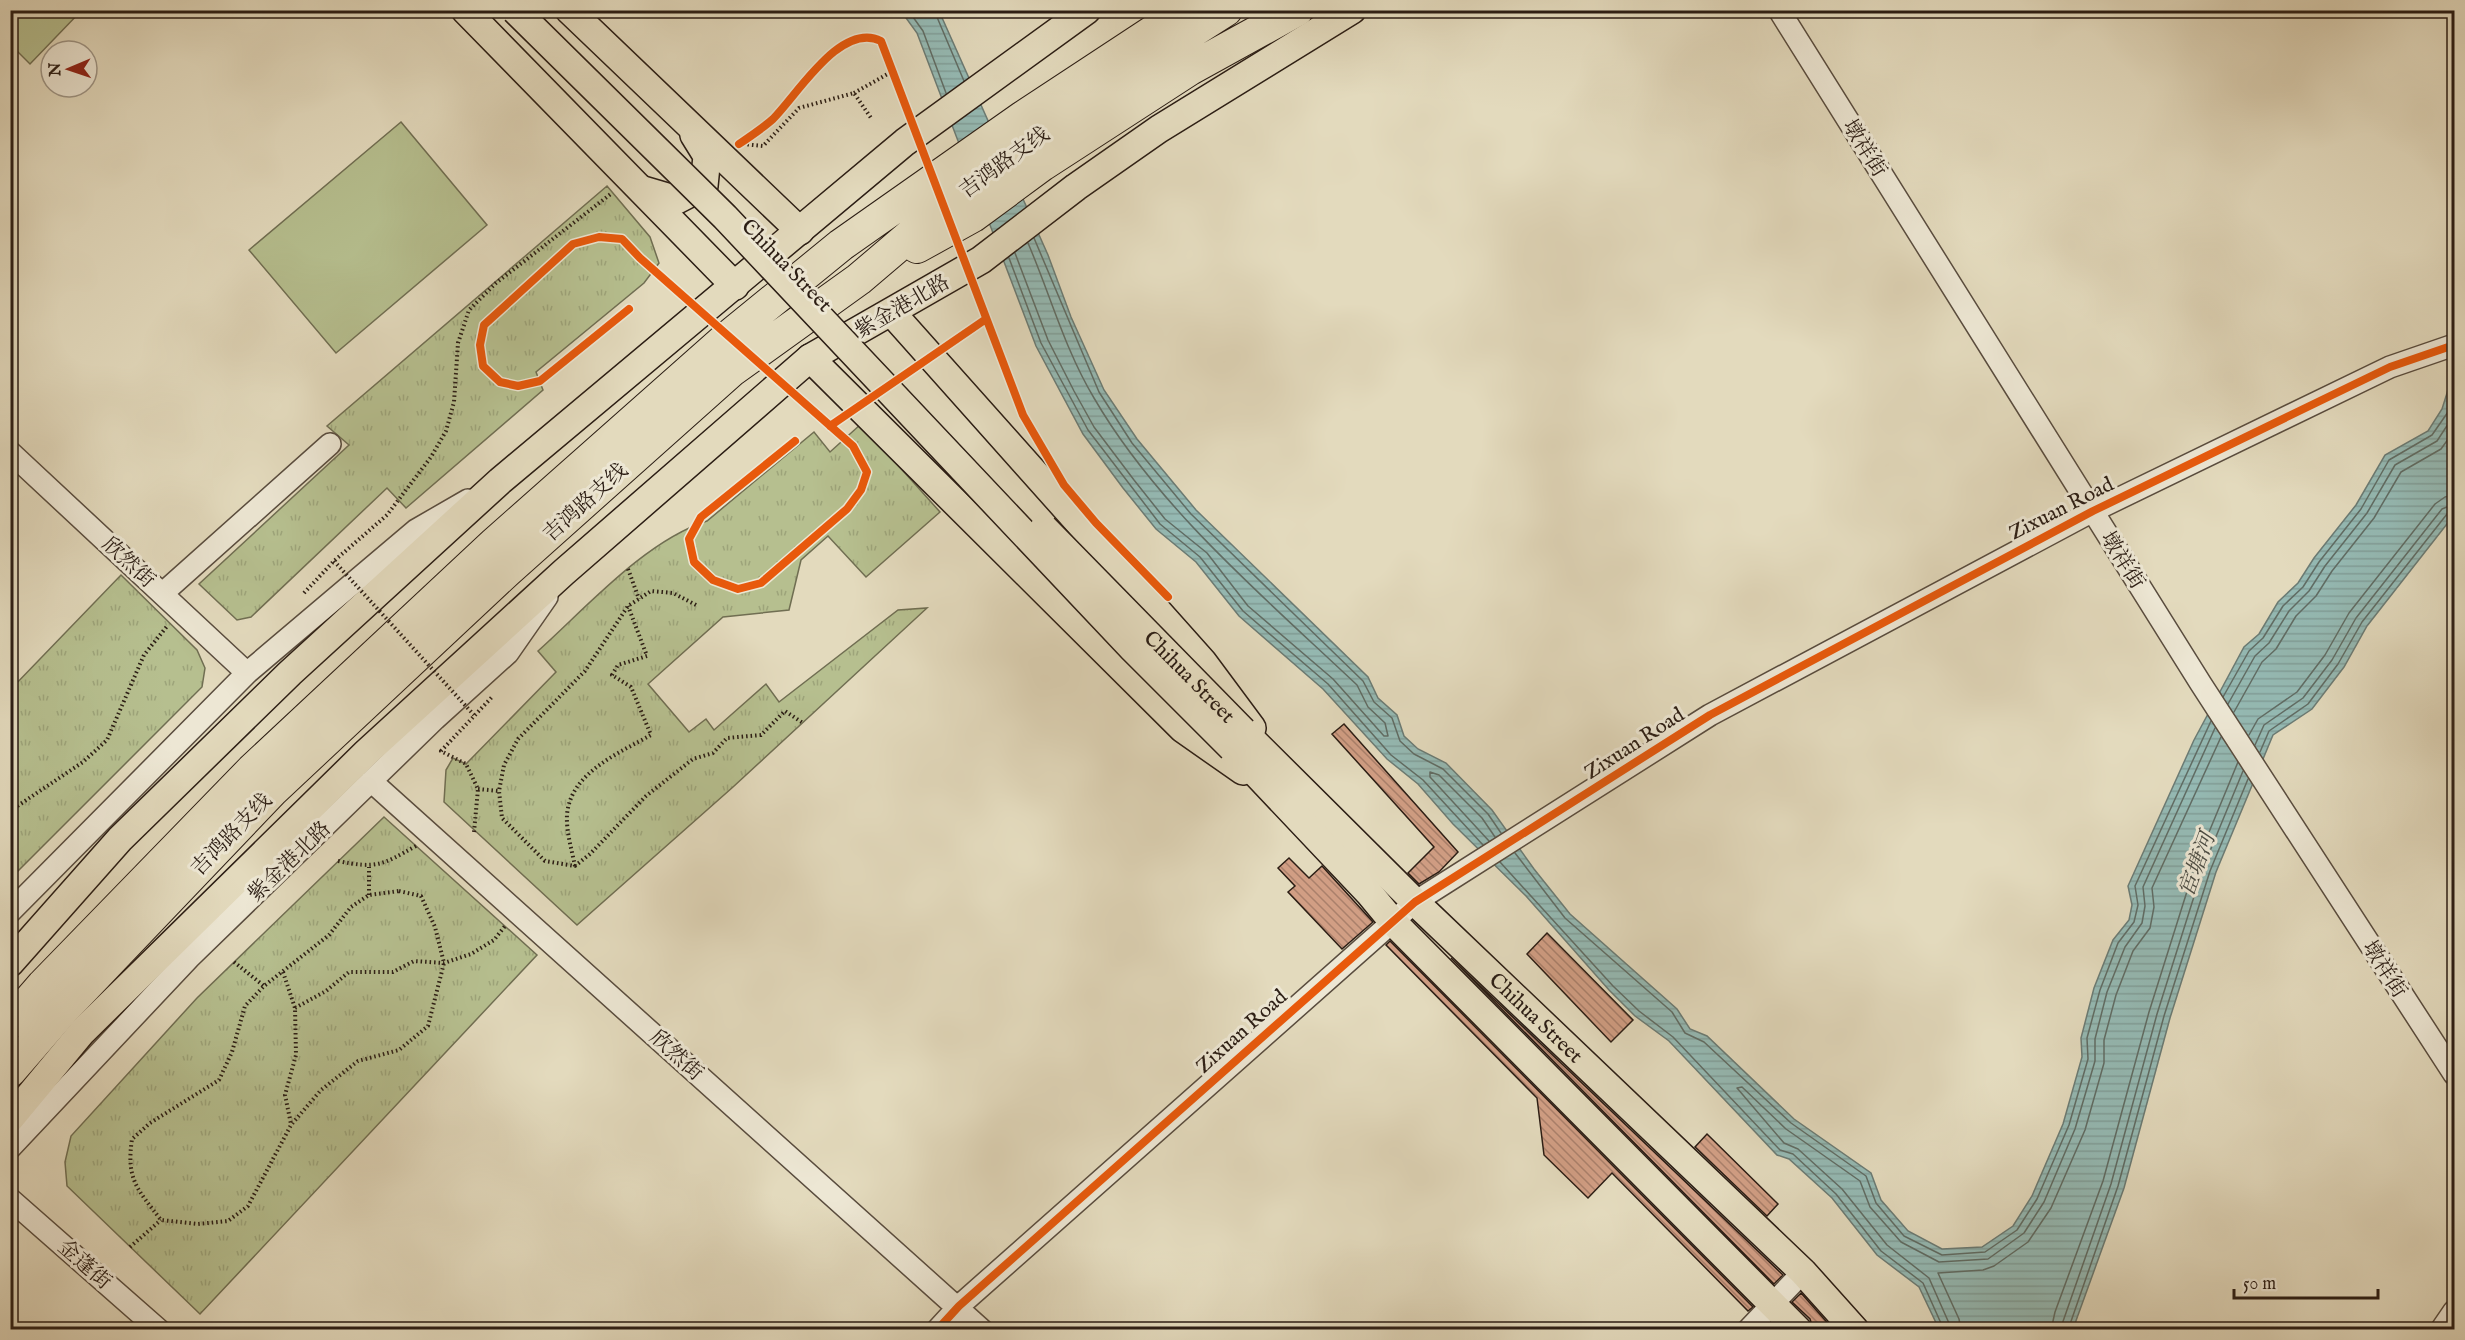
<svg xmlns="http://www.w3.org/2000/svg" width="2465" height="1340" font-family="'IM FELL English','Noto Serif SC',serif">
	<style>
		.grass { fill: url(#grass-tufts); stroke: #706e52; stroke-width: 1.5 }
		.pitch { fill: #b6bf8f; stroke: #706e52; stroke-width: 1.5 }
		.water { fill: url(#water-rules); stroke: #6b7b74; stroke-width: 1.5 }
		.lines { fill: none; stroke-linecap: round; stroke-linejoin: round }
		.shore { stroke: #606c64; stroke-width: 1.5 }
		.building { fill: url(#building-back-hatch); stroke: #2b1d14; stroke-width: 1.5 }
		.minor-casing { stroke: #594c3e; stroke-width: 24 }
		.major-casing { stroke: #2b1d14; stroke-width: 30 }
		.highway-casing { stroke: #2b1d14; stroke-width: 34 }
		.path { stroke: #2b1d14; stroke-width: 4; stroke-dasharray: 1.5 3; stroke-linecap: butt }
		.minor { stroke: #ede7d4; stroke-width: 21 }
		.major { stroke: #e3dabd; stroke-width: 27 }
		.highway { stroke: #e3dabd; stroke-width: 32 }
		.major-bridge-casing { stroke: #2b1d14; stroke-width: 30; stroke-linecap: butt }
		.path-bridge { stroke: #2b1d14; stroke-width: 4; stroke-dasharray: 1.5 3; stroke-linecap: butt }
		.major-bridge { stroke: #e3dabd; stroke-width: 27 }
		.cycleway-casing { stroke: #ede7d4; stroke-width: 11 }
		.cycleway { stroke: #e8590c; stroke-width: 8 }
		.labels { text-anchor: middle; stroke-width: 6; stroke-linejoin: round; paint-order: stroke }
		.street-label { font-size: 21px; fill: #2b1d14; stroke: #ede7d4 }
		.water-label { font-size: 22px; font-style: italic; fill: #4b4c44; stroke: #ede7d4 }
	</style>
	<defs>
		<pattern id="grass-tufts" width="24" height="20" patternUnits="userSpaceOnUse" patternTransform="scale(1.5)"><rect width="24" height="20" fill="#b6bf8f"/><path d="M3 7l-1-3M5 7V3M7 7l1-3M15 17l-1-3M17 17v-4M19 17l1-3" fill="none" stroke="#9da47a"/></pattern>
		<pattern id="water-rules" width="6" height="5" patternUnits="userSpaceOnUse" patternTransform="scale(1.5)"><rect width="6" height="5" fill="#95bab4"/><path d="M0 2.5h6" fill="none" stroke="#819f9a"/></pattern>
		<pattern id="building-back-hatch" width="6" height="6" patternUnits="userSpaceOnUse" patternTransform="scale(1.5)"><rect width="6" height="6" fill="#d19e84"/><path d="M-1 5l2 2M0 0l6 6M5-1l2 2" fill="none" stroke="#aa806b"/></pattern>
	</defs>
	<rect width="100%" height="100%" fill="#e3dabd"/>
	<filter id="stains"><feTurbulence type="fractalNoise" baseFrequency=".00333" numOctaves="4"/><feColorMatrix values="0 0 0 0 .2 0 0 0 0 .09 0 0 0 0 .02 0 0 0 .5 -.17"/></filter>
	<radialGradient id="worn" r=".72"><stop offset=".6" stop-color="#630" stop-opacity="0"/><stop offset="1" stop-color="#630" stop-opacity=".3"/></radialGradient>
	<!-- grass -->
	<path class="grass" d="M 607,186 L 650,237 L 659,263 L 644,283 L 536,372 L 543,390 L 406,508 L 387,488 L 251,617 L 237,620 L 199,584 L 349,445 L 327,426 Z
		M 861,424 L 940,512 L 866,577 L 828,536 L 801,560 L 789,610 L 723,617 L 648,684 L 689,732 L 706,719 L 714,730 L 766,684 L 779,702 L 898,610 L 927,608 L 733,787 L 577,925 L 444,802 L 446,770 L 453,758 L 466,764 L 556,672 L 538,651 C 587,607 645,541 707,521 L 814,432 L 830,452 Z
		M 121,575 L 197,650 L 205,668 L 202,687 L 11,878 L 11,689 Z
		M 384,817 L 537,955 L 200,1314 L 67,1186 L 65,1162 L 71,1136 L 197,998 Z"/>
	<!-- pitch -->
	<path class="pitch" d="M 10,11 L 11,10 L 81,11 L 30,64 L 11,45 Z
		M 401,122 L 487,225 L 336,353 L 249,250 Z"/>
	<!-- water -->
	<path class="water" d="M 901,11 L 939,11 L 1048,255 L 1071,317 L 1104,390 L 1137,439 L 1196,510 L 1368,677 L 1378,698 L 1397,715 L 1404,736 L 1418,749 L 1446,763 L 1492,810 L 1534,869 L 1570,914 L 1677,1009 L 1690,1029 L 1707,1036 L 1794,1119 L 1871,1173 L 1881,1200 L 1908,1231 L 1942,1249 L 1982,1247 L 2013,1226 L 2032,1196 L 2063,1124 L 2082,1057 L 2081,1038 L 2094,988 L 2113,940 L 2129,920 L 2132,905 L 2128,886 L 2194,740 L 2244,647 L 2259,634 L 2278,602 L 2298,583 L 2314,558 L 2356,505 L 2385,455 L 2428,431 L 2442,409 L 2454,371 L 2454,515 L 2367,626 L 2344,667 L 2312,709 L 2273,735 L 2216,872 L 2170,1018 L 2124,1188 L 2073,1329 L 1939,1329 L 1919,1287 L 1877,1255 L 1832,1198 L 1789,1159 L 1777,1155 L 1669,1041 L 1635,1016 L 1609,990 L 1526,896 L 1453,824 L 1418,784 L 1387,759 L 1323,689 L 1239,616 L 1196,562 L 1156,529 L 1123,488 L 1083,434 L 1036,346 L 917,33 Z"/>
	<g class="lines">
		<!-- shore -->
		<path class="shore" d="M 908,10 L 923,31 L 946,93
			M 934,10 L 964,81
			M 1034,238 L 1099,392 L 1132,443 L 1191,514 L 1363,681 L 1374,702 L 1392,718 L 1400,741 L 1414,754 L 1443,769 L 1488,814 L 1501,833
			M 1015,253 L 1048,340 L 1074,391 L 1094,427 L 1134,480 L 1165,519 L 1207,553 L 1248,606 L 1333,679 L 1384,736 L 1388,736 L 1385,723 L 1368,707 L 1357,685 C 1265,598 1158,508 1094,398 C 1065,350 1050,294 1028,243
			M 1009,258 L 1041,343 L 1088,430 L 1160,524 L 1200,557 L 1243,611 L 1328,684 L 1391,755 L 1423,780 L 1483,845
			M 2223,697 L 2249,651 L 2263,638 L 2283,606 L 2303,587 L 2319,562 L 2361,509 L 2389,460 L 2432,435 L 2448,412 L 2454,391
			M 2228,704 L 2255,656 L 2269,643 L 2289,611 L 2309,591 L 2325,566 L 2367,513 L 2395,465 L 2437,441 L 2454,415
			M 2234,712 L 2262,662 L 2276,649 L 2296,616 L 2316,596 L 2332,571 L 2374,518 L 2401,472 L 2441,449 L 2454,431
			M 2249,735 L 2258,719 L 2297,692 L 2325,655 L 2349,613 L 2435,504 L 2445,497 L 2454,495
			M 2255,745 L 2264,725 L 2303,698 L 2332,660 L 2356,618 L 2442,509 L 2454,504
			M 2260,752 L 2269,731 L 2308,704 L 2338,664 L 2362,622 L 2447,514 L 2454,512
			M 1489,841 L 1430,777 L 1430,772 L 1439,775 L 1482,818 L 1495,837
			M 1515,853 L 1565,918 L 1672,1012 L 1685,1033 L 1704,1042 L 1791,1123 L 1866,1176 L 1876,1203 L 1904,1236 L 1942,1255 L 1985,1252 L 2017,1230 L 2037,1199 L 2069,1125 L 2088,1059 L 2087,1038 L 2100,990 L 2118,943 L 2134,922 L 2138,905 L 2135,886 L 2211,721
			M 1500,862 L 1613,986 L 1639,1011 L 1673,1037 L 1780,1150 L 1793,1154 L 1836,1194 L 1881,1251 L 1923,1283 L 1944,1330
			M 1952,1330 L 1929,1278 L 1887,1245 L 1842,1189 L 1798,1149 L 1784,1143 L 1737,1088 L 1742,1087 L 1786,1129 L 1860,1181 L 1870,1207 L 1901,1242 L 1939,1262 L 1988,1259 L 2024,1233 L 2044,1202 L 2075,1129 L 2095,1061 L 2095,1039 L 2107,992 L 2125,947 L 2142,923 L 2145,906 L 2143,887 L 2215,728
			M 1961,1330 L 1959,1319 L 1938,1273 L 1983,1270 L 1994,1266 L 2028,1242 L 2051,1208 L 2085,1130 L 2104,1063 L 2104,1040 L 2116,995 L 2133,951 L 2150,928 L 2154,907 L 2152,888 L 2221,737
			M 2051,1330 L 2055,1312 L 2103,1181 L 2149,1012 L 2195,866 L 2238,762
			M 2060,1330 L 2111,1184 L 2157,1014 L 2203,868 L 2243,771
			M 2068,1330 L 2118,1186 L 2164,1016 L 2210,871 L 2248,779"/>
	</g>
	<!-- building -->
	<path class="building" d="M 1344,724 L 1458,852 L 1439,872 L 1419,884 L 1408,873 L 1434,847 L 1332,734 Z
		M 1289,858 L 1309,878 L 1322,866 L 1373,922 L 1342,949 L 1288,892 L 1295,886 L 1278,868 Z
		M 1547,933 L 1633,1020 L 1611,1042 L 1527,954 Z
		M 1390,941 L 1753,1307 L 1748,1311 L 1612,1173 L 1588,1198 L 1544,1155 L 1537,1098 L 1386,945 Z
		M 1451,958 L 1783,1275 L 1774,1284 Z
		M 1707,1134 L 1778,1204 L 1767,1216 L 1695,1147 Z
		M 1801,1293 L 1833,1329 L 1813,1329 L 1810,1319 L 1792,1302 Z"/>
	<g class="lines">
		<defs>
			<path id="minor" d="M 1779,10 L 2201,684 L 2454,1074
				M 10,452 L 247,673
				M 163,593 L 330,444
				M 371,781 L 982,1330
				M 10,912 L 247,673 L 416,530 L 468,500
				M 10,1148 L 189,958 L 435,719 L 508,653 L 547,597
				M 10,1199 L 159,1330
				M 937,1330 L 959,1306 L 1415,902 L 1710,715 L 2093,511 L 2390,367 L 2454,345
				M 1748,1330 L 1803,1272
				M 2441,1330 L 2454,1311"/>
			<g id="major">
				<path d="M 465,10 L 735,286"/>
				<path d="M 569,10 L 800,231"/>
				<path d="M 643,190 L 677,200 L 704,186 L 707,156 L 694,135"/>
				<path d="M 892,313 L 1203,662 L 1252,728"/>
				<path d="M 810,358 L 1183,729 L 1243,771"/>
				<path id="s1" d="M 1243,731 L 1415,902 L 1803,1272 L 1855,1330"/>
				<path d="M 1232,748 L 1369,893 L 1393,922 L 1798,1330"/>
				<path d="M 10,963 L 120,839 L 290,673 L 500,481 L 905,142 L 1087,10"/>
				<path d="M 10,1119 L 82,1032 L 367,752 L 564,572 L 810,358 L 981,260 L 1076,187 L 1159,129 L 1352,10"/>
			</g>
			<path id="highway" d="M 917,247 L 973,216 L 1042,165 L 1190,69 L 1297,10
				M 10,1023 L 43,985 L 252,770 L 495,543 L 722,342 L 841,245 L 1023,117 L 1178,15
				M 10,1071 L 63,1010 L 273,790 L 507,571 L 731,371 L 859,279 L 959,194 L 1160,52 L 1226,10"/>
		</defs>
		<!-- minor casing -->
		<use href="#minor" class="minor-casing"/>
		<!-- major casing -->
		<use href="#major" class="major-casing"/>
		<!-- highway casing -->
		<use href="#highway" class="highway-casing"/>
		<!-- path -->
		<path class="path" d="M 854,93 L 893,71
			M 743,144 L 763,146 L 799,108 L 854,93 L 871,118
			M 628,569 L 639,599
			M 304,593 L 334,561 L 387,515 L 431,457 L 446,431 L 454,402 L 458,343 L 469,310 L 496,283 L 612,193
			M 696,605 L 673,593 L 651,591 L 628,606 L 585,671 L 518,739 L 504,765 L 499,791 L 502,818 L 545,861 L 575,866 L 590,854 L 646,796 L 693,759 L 713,753 L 727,738 L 761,735 L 785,711 L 803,723
			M 478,789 L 499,791
			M 10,811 L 83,762 L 107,740 L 144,655 L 168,625
			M 474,832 L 478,789 L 466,764 L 441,751 L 493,696
			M 338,861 C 377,869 382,865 416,846
			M 575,866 C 572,851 566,831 567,815 C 570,773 619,753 651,735 L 631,687 L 612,675 L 618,665 L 647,656 L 628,606
			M 399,891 L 421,896 L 435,927 L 444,963 L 428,1026 L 399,1050 L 358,1061 L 321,1090 L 291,1125 L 248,1206 L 228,1221 L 198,1224 L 161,1220 C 137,1189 126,1179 132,1139 L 150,1123 L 219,1080 L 232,1052 L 245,1006 L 264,986 L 329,935 L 351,907 L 369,895 Z
			M 369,895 L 369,867
			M 234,962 L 264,986
			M 283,972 L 295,1008 L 296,1055 L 285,1095 L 291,1124
			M 295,1008 L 326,991 L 349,972 L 393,972 L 414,961 L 444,963 L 471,954 L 494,940 L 505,926
			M 130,1247 L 161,1220"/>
		<!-- minor -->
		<use href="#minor" class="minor"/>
		<!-- major -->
		<use href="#major" class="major"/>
		<!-- highway -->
		<use href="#highway" class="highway"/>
		<defs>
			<g id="major-bridge">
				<path d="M 515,10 L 725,217 L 1133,649 L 1232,748"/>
				<path id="s2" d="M 1044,528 L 1243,731"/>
			</g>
		</defs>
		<!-- major-bridge casing -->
		<use href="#major-bridge" class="major-bridge-casing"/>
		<!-- path-bridge -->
		<path class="path-bridge" d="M 334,561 L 474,715"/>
		<!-- major-bridge -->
		<use href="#major-bridge" class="major-bridge"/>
		<defs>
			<path id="cycleway" d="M 739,144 C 751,136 763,128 773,119 C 798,94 841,21 881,41 L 1023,415 L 1064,485 L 1096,523 L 1168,597
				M 629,309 L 540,381 L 518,386 L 500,382 L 483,366 L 480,345 L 484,325 L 573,244 L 599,237 L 622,239 L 640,258 L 853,446 L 867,472 L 861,490 L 847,509 L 761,583 L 738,589 L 713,580 L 694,562 L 689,539 L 701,517 L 795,441
				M 830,426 L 986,319
				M 937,1330 L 959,1306 L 1415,902 L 1710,715 L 2093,511 L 2390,367 L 2454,345"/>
		</defs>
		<!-- cycleway casing -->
		<use href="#cycleway" class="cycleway-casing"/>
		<!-- cycleway -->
		<use href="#cycleway" class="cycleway"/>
	</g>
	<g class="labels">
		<!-- street labels -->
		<g class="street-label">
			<text transform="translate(1865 148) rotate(58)" y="7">墩祥街</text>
			<text transform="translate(1004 162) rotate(-36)" y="7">吉鸿路支线</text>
			<text transform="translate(787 265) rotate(46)" y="7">Chihua Street</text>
			<text transform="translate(902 306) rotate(-30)" y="7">紫金港北路</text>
			<text transform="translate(585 502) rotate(-42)" y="7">吉鸿路支线</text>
			<text transform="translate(2061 508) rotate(-27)" y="7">Zixuan Road</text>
			<text transform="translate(2123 560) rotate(58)" y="7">墩祥街</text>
			<text transform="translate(129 562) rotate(43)" y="7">欣然街</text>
			<text dy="7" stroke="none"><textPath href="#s2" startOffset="208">Chihua Street</textPath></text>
			<text transform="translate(1634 743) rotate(-33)" y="7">Zixuan Road</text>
			<text transform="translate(231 834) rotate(-46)" y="7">吉鸿路支线</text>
			<text transform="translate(289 861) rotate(-44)" y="7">紫金港北路</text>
			<text transform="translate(2385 969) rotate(57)" y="7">墩祥街</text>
			<text dy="7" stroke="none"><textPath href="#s1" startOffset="410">Chihua Street</textPath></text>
			<text transform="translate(1241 1031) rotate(-42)" y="7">Zixuan Road</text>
			<text transform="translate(677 1055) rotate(42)" y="7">欣然街</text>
			<text transform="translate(85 1264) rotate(41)" y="7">金蓬街</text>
		</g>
		<!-- water labels -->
		<g class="water-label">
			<text transform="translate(2196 864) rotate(-70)" y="8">宦塘河</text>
		</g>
	</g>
	<!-- margin -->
	<rect width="2465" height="1340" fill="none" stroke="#e3dabd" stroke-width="36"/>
	<rect x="12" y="12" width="2441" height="1316" fill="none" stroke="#2b1d14" stroke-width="3"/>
	<rect x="18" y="18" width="2429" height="1304" fill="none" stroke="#2b1d14" stroke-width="1.5"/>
	<!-- north arrow -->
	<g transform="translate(69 69) rotate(268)"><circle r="28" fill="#ede7d4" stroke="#9f9687" stroke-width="1.5"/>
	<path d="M0-4.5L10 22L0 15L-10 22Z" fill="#8f2418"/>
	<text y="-9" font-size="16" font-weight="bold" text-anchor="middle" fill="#2b1d14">N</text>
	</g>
	<!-- scale -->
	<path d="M2234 1289v9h144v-9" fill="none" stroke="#2b1d14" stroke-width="3"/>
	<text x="2243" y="1289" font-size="18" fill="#2b1d14" stroke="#ede7d4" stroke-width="4.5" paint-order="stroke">50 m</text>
	<rect width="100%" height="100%" filter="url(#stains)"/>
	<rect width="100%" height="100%" fill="url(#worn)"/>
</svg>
